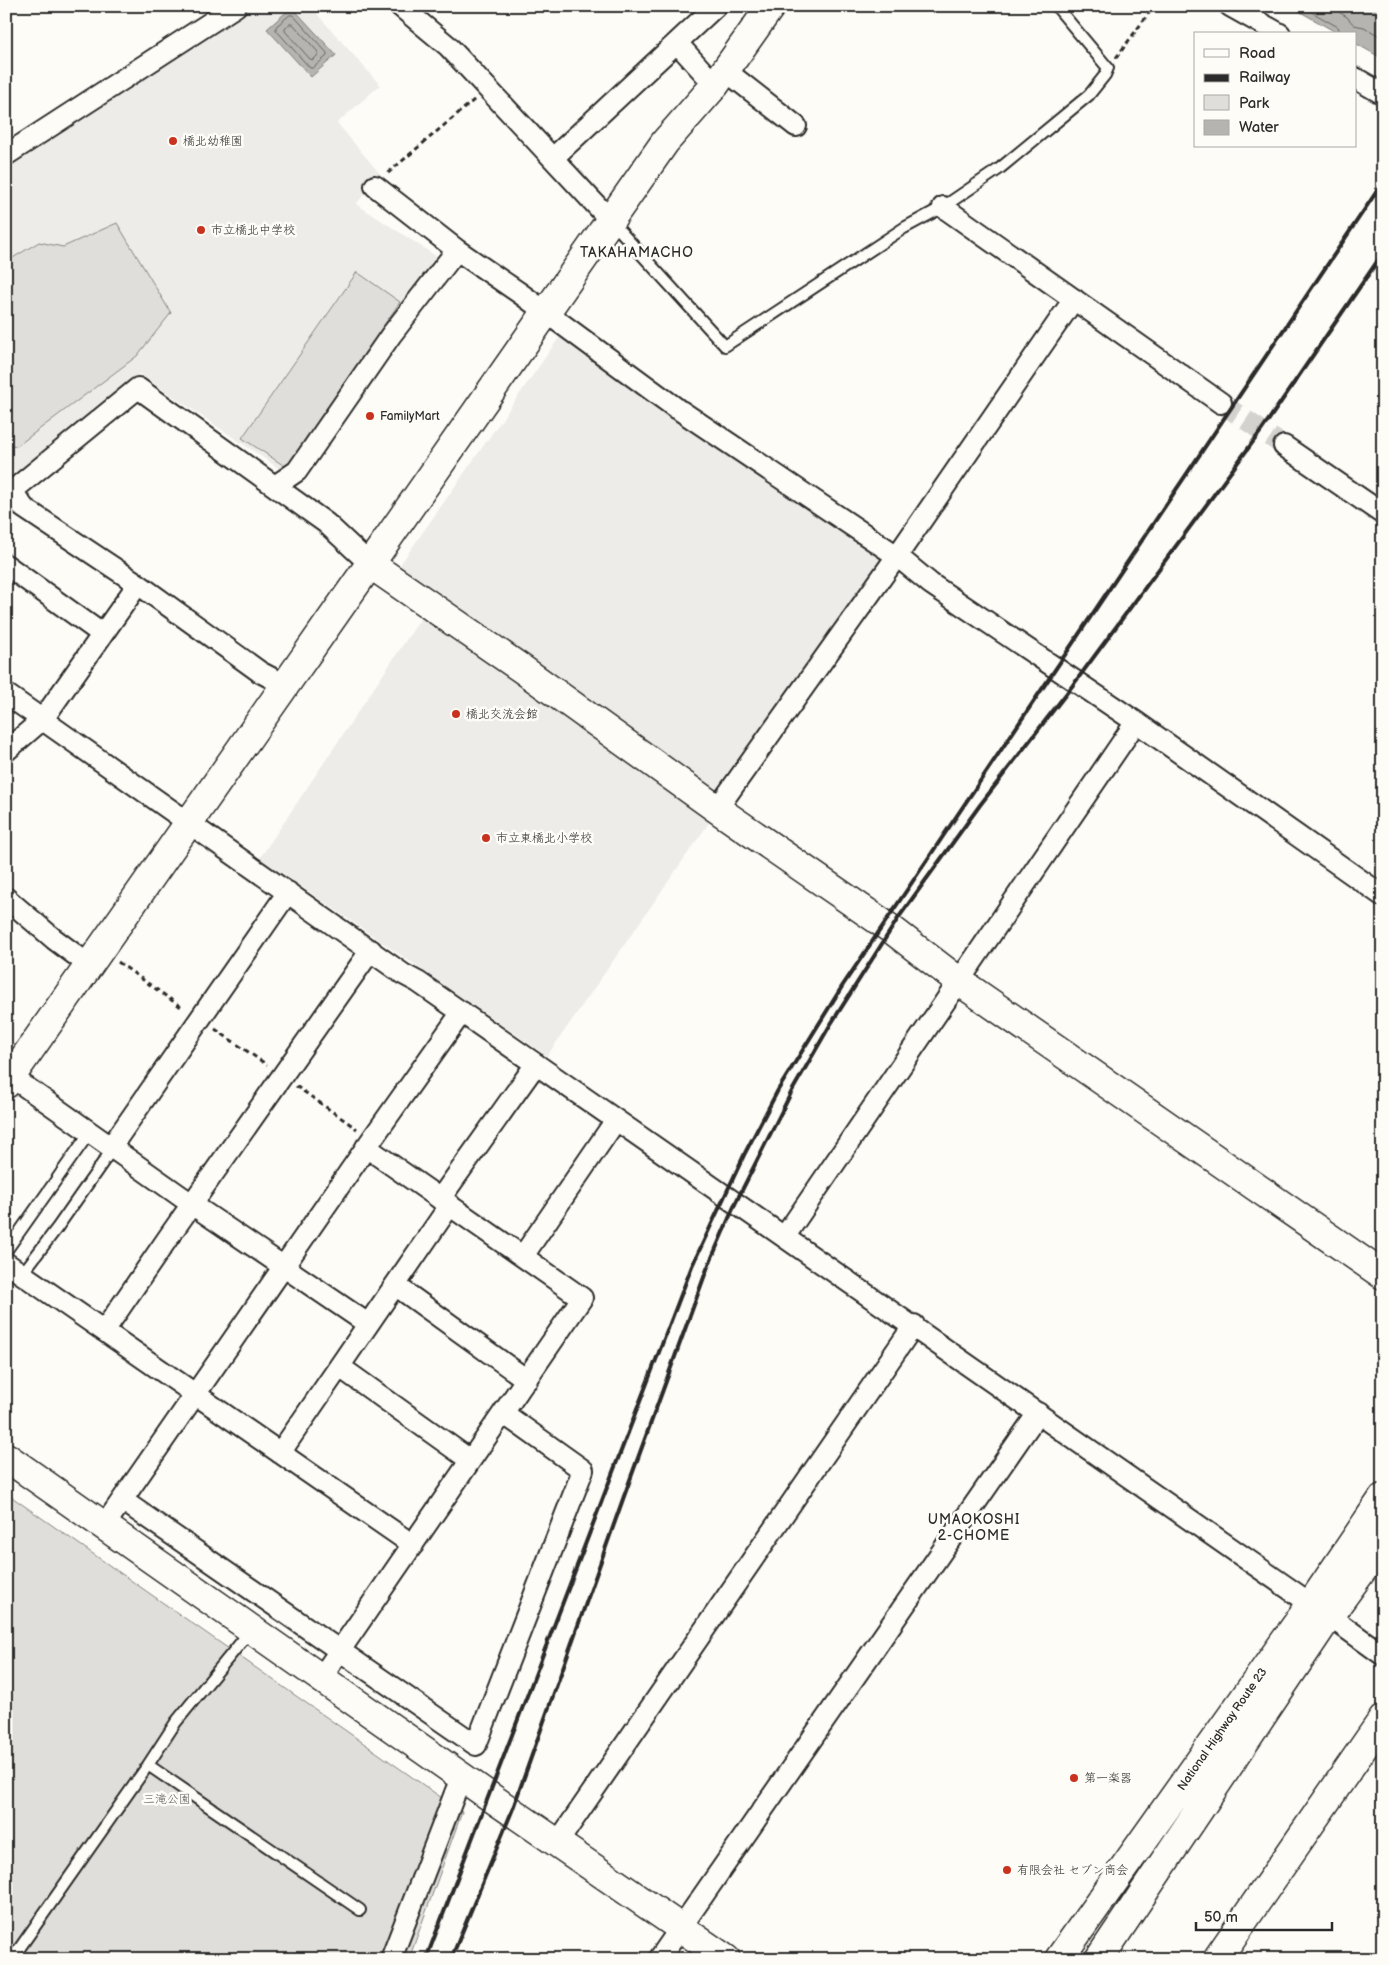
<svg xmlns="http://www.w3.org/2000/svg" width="1389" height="1965" font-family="'Balsamiq Sans','Klee One',sans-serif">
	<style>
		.built { fill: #edece8 }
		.green { fill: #dfdeda; stroke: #858482 }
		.water { fill: #b5b4b1; stroke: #7e7d7b }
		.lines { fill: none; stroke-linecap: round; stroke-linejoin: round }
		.shore { stroke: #626261; stroke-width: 1 }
		.street-tunnel { stroke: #d3d2ce; stroke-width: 20; stroke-dasharray: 20 10; stroke-linecap: butt }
		.lane-casing { stroke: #2b2b2b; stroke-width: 14 }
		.street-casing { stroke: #2b2b2b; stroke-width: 24 }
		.secondary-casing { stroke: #2b2b2b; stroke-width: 31 }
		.highway-casing { stroke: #2b2b2b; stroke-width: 31 }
		.path { stroke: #2b2b2b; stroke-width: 3; stroke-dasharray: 5 4; stroke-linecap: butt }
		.lane { stroke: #fdfcf7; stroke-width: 10 }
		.street { stroke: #fdfcf7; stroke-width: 20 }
		.secondary { stroke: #fdfcf7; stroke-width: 28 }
		.highway { stroke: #fdfcf7; stroke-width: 28 }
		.rail { stroke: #2b2b2b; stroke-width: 4 }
		.poi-dot { fill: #c8321e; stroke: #fdfcf7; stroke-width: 2 }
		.labels { text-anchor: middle; stroke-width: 5; stroke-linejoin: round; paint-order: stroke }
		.poi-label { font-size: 12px; fill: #2b2b2b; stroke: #fdfcf7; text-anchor: start }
		.street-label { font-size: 12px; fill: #2b2b2b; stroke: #fdfcf7 }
		.park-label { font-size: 12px; fill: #585857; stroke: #fdfcf7 }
		.neighbourhood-label { font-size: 14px; letter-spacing: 1px; fill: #2b2b2b; stroke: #fdfcf7 }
	</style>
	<rect width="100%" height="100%" fill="#fdfcf7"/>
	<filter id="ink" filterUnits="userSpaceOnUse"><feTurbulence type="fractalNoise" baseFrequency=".02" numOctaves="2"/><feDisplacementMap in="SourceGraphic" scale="10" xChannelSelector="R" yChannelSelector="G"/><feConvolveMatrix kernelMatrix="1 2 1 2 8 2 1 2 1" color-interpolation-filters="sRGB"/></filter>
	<g filter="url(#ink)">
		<!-- built -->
		<path class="built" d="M 248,6 L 310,6 L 380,85 L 337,123 L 381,175 L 356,204 L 436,256 L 291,467 L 281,470 L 140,374 L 22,477 L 6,463 L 6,164 Z
			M 561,335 L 882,560 L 715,796 L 395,572 Z
			M 423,615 L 713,817 L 547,1056 L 260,858 Z"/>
		<!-- green -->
		<path class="green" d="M 117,223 L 171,313 L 137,356 L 17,446 L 6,444 L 6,262 L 39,242 L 63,247 Z
			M 357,272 L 400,302 L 286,467 L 242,438 Z
			M 6,1493 L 462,1812 L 409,1959 L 6,1959 Z"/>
		<!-- water -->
		<path class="water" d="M 1290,6 L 1383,6 L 1383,59 L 1355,43 L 1355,34 L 1339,34 Z
			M 292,7 L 336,55 L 311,77 L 267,29 Z"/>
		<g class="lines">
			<!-- shore -->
			<path class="shore" d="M 1301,6 L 1338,27 L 1341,34
				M 1329,6 L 1347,17 L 1354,25 L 1364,27 L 1383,38
				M 290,15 L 293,15 L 327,53 L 327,56 L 313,68 L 310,68 L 276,30 L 276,27 Z
				M 290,24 L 293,24 L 318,52 L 318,55 L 313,60 L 310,59 L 285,31 L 285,28 Z"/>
			<!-- street-tunnel -->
			<path class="street-tunnel" d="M 1221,403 L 1284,446"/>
			<defs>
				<path id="lane" d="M 611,221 L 725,346 L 904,228 L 943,207 L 999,169 L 1089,95 L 1105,75 L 1108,68 L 1056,6
					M 6,1251 L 90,1132
					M 22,1274 L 57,1228 L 113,1148
					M 148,1765 L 360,1910
					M 12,1959 L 148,1765 L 176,1722 L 251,1630"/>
				<path id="street" d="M 400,6 L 448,46 L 611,221
					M 1230,6 L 1280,34
					M 677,43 L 715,85
					M 726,71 L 796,126
					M 1355,78 L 1383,94
					M 6,155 L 236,6
					M 553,158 L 716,6
					M 375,186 L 457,250
					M 943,207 L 1221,403
					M 681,411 L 897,556 L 931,584 L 1136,722 L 1383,896
					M 1284,446 L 1383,514
					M 275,486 L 297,471 L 391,335 L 457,250 L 521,294 L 676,408
					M 12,491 L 24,508 L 138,584 L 260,672 L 285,685
					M 6,496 L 138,388 L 326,523 L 370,564
					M 6,565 L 102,634
					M 6,694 L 403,974 L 418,982 L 1311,1604
					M 6,751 L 43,719 L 138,584
					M 717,809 L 897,556 L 1074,299
					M 6,898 L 54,939 L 89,965
					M 6,1073 L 193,1205 L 368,1324
					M 111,1147 L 288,892
					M 440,1199 L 536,1064
					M 785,1236 L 1136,722
					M 523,1256 L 616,1120
					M 6,1263 L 413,1545
					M 395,1285 L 527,1380
					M 104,1331 L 170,1235 L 371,950
					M 340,1367 L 470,1460
					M 280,1453 L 450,1205
					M 122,1500 L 476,1745 L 583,1470 L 503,1413
					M 104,1526 L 372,1139 L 462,1012
					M 1329,1616 L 1383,1655
					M 321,1678 L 582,1298 L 366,1147
					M 558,1842 L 914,1325
					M 391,1959 L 462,1775
					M 659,1959 L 1038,1413"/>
				<path id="secondary" d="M 370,564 L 665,142 L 715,85 L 771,6
					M 6,1084 L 370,564 L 522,669 L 717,809 L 891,929 L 960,982 L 1383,1275
					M 6,1457 L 489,1796 L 726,1959
					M 1217,1959 L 1383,1719"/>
				<path id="highway" d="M 1059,1959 L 1311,1604 L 1383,1498
					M 1099,1959 L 1329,1616 L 1383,1542"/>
			</defs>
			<!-- lane casing -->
			<use href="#lane" class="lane-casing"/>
			<!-- street casing -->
			<use href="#street" class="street-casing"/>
			<!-- secondary casing -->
			<use href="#secondary" class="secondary-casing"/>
			<!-- highway casing -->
			<use href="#highway" class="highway-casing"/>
			<!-- path -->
			<path class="path" d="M 1116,58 L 1152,9
				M 388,173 L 475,99
				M 118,962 L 184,1009
				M 215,1029 L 267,1065
				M 296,1086 L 357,1129"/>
			<!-- lane -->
			<use href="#lane" class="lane"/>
			<!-- street -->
			<use href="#street" class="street"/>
			<!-- secondary -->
			<use href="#secondary" class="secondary"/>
			<!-- highway -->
			<use href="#highway" class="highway"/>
			<!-- rail -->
			<path class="rail" d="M 426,1959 L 692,1266 L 745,1153 L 778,1090 L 843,985 L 1383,182
				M 451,1959 L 512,1811 L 623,1499 L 707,1269 L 736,1202 L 792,1091 L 829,1027 L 899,917 L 980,805 L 1076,681 L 1261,431 L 1383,253"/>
		</g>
	</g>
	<!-- markers -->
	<g class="poi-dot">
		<circle cx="173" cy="141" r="5"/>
		<circle cx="201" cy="230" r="5"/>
		<circle cx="370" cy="416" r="5"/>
		<circle cx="456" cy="714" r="5"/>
		<circle cx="486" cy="838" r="5"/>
		<circle cx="1074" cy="1778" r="5"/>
		<circle cx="1007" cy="1870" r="5"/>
	</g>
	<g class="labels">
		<!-- poi labels -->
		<g class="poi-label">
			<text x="183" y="145">橋北幼稚園</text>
			<text x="211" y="234">市立橋北中学校</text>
			<text x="380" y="420">FamilyMart</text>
			<text x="466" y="718">橋北交流会館</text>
			<text x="496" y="842">市立東橋北小学校</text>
			<text x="1084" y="1782">第一楽器</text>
			<text x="1017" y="1874">有限会社 セブン商会</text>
		</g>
		<!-- street labels -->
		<g class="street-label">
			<text transform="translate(1222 1729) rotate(-55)" y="4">National Highway Route 23</text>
		</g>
		<!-- park labels -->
		<g class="park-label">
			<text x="167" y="1803">三滝公園</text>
		</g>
		<!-- neighbourhood labels -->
		<g class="neighbourhood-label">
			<text x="637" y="257">TAKAHAMACHO</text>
			<text x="974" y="1524">UMAOKOSHI<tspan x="974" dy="16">2-CHOME</tspan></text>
		</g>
	</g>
	<!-- margin -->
	<rect width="1389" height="1965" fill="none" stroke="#fdfcf7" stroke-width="25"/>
	<rect x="12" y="12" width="1364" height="1940" fill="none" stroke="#2b2b2b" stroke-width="2" filter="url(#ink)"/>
	<!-- legend -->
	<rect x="1194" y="32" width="162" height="115" fill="#fdfcf7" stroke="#a9a8a5"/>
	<rect x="1204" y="49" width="25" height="8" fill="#fdfcf7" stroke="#a9a8a5"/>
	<text x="1239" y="58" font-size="15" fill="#2b2b2b">Road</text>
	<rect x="1204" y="74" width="25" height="8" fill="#2b2b2b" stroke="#a9a8a5"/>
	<text x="1239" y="82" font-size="15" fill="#2b2b2b">Railway</text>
	<rect x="1204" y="95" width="25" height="15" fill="#dfdeda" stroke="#a9a8a5"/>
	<text x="1239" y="108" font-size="15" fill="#2b2b2b">Park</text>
	<rect x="1204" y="120" width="25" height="15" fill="#b5b4b1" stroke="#a9a8a5"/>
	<text x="1239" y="132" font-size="15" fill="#2b2b2b">Water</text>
	<!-- scale -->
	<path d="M1196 1922v8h136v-8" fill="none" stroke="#2b2b2b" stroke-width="2.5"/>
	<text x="1204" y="1922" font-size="15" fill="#2b2b2b" stroke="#fdfcf7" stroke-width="4" paint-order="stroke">50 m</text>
</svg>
